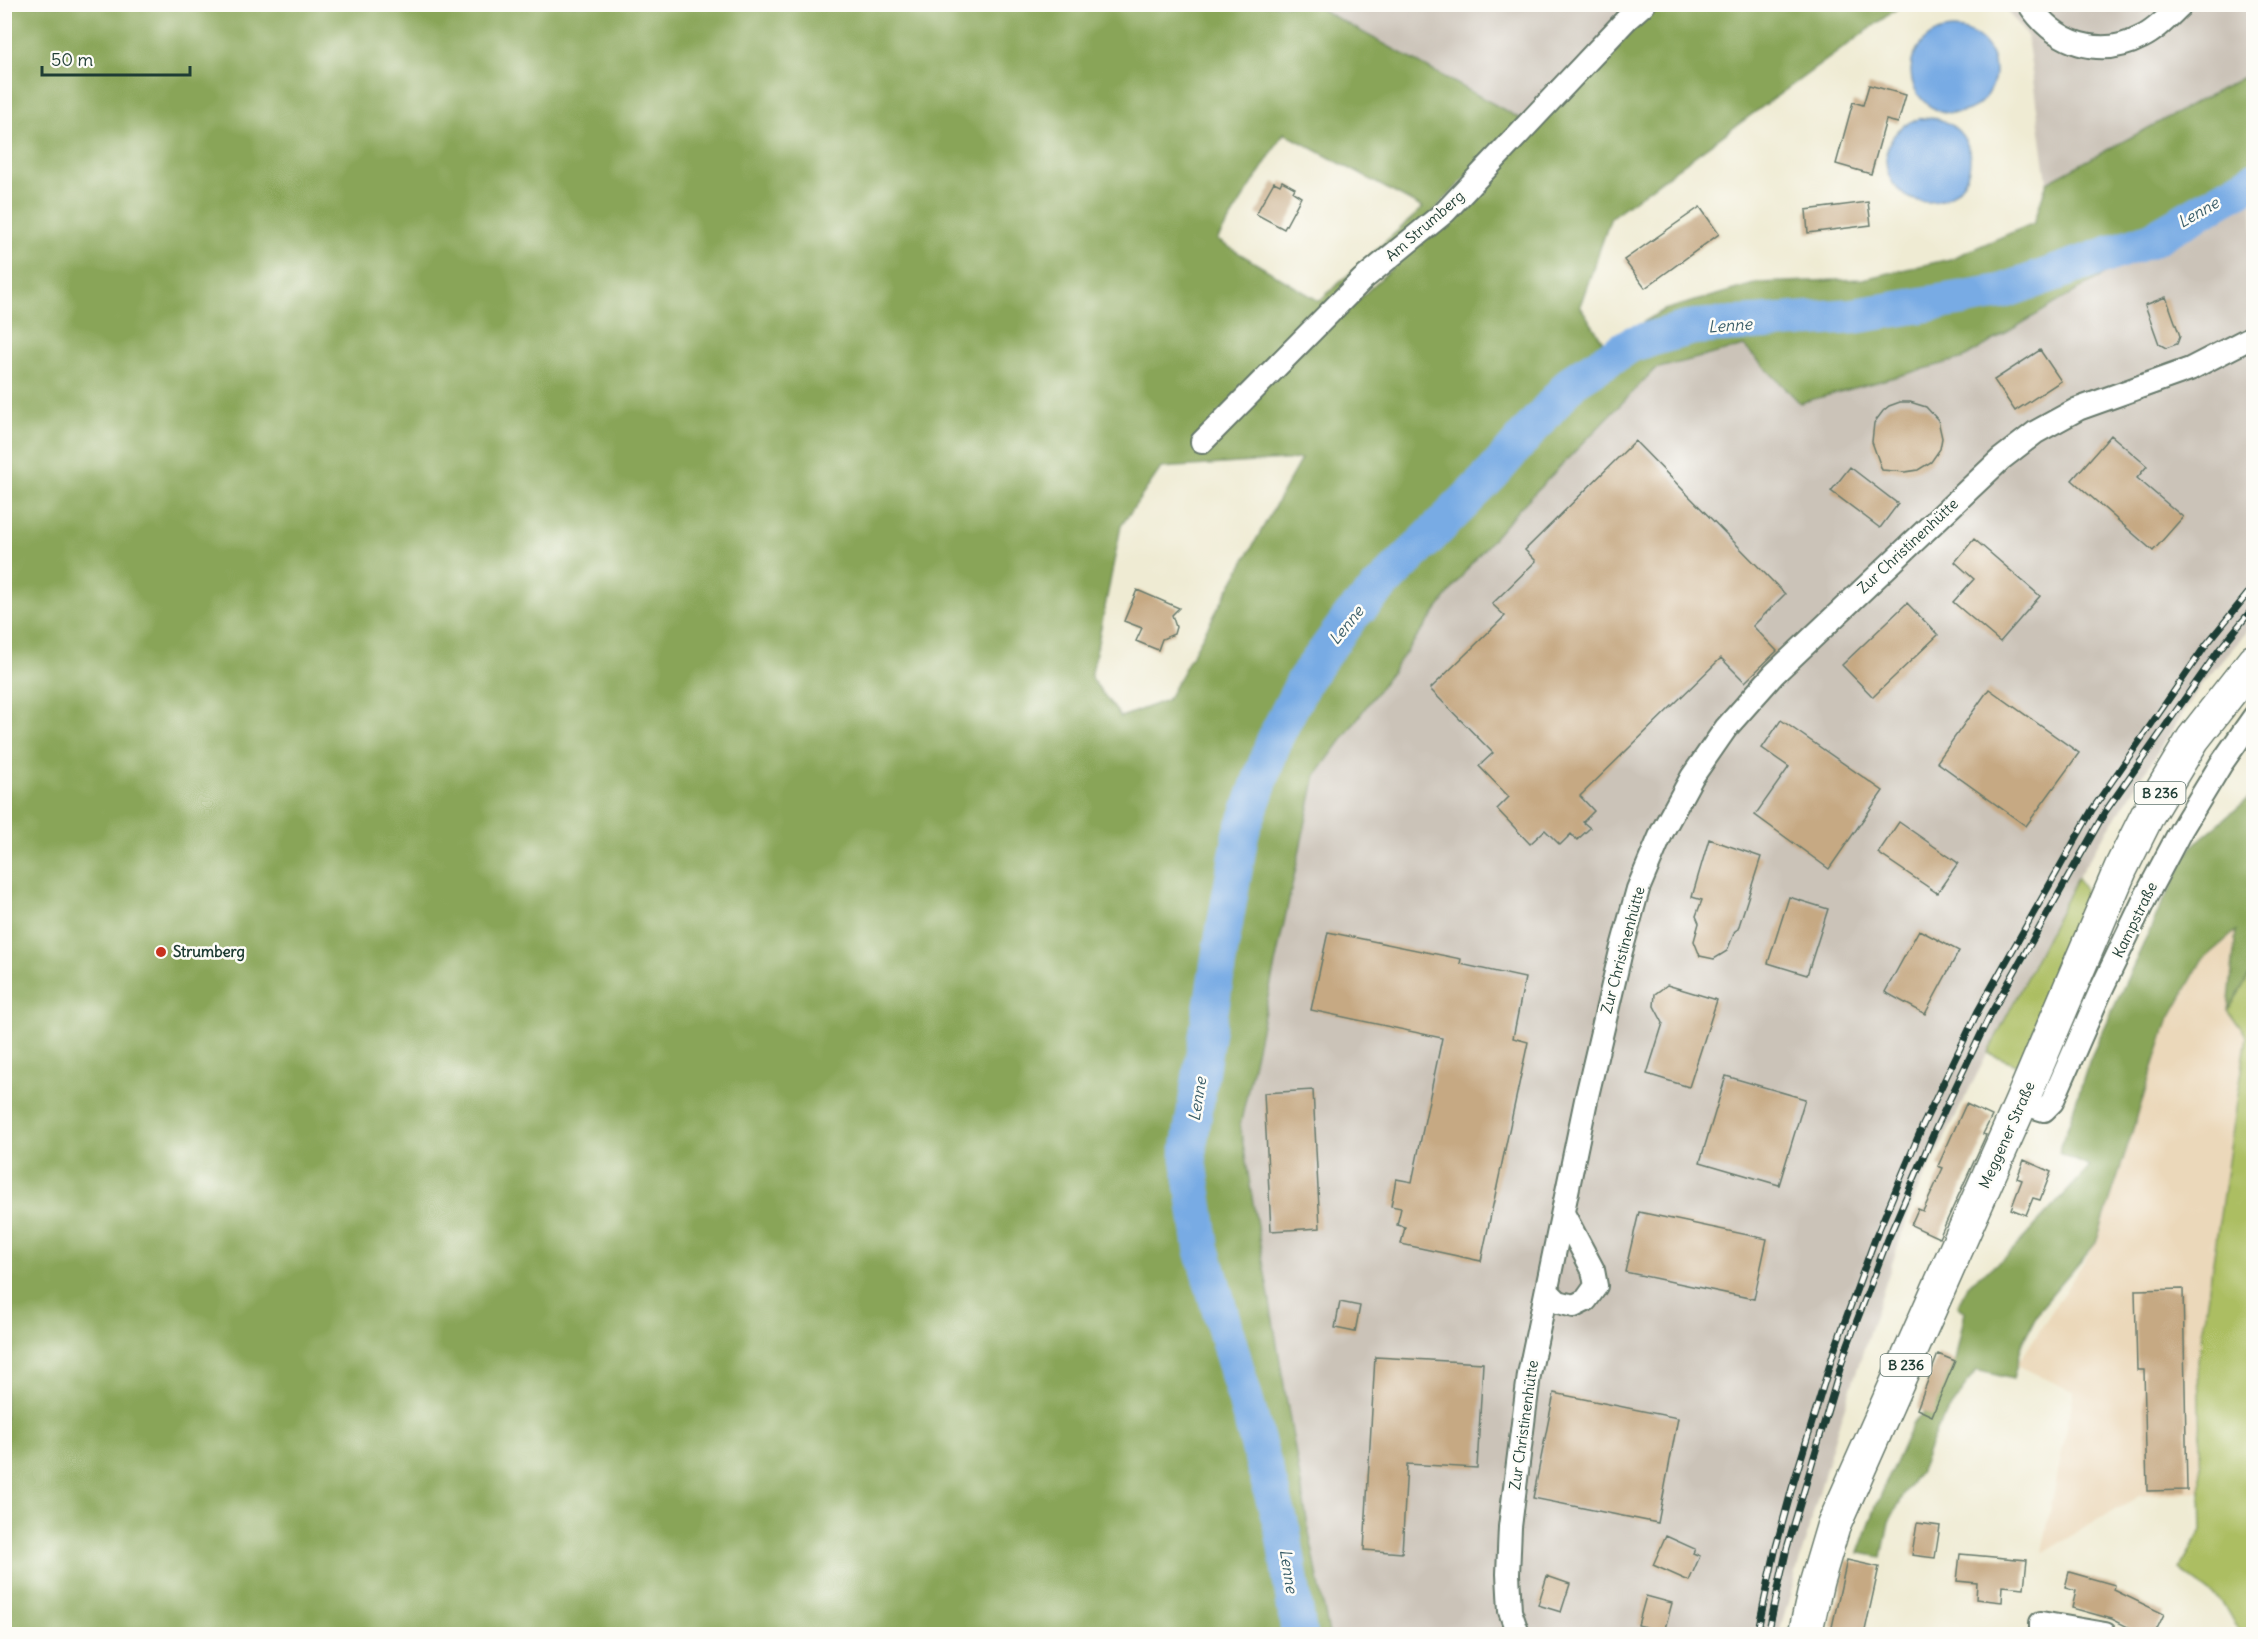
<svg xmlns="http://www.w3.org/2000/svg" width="2258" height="1639" font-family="Delius,sans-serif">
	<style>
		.built { fill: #ebd8ba }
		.industrial { fill: #cbc3b8 }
		.green { fill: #acbe62; stroke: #667e4b; stroke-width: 1.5 }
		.forest { fill: #89a558; stroke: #547146; stroke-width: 1.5; fill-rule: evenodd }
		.water { fill: #78abe4; stroke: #4c748c; stroke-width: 1.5 }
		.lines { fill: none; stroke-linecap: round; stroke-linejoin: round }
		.river { stroke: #78abe4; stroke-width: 36 }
		.building { fill: #c6a983 }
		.minor-casing { stroke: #687a6c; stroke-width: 26 }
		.primary-casing { stroke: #687a6c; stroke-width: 36 }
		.minor { stroke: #fff; stroke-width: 22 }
		.primary { stroke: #fff; stroke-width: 33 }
		.rail-casing { stroke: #1f3d34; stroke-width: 7 }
		.rail { stroke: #fdfcf7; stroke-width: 4.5; stroke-dasharray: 14; stroke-linecap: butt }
		.poi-dot { fill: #c8321e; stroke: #fdfcf7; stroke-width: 2 }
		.labels { text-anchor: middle; stroke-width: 5; stroke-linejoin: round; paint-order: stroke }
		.shield { fill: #fdfcf7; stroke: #62766e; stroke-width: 1.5 }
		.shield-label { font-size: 14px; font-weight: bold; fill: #1f3d34 }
		.street-label { font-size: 15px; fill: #1f3d34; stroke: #fdfcf7 }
		.poi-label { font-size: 15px; font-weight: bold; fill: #1f3d34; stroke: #fdfcf7; text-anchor: start }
		.water-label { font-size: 16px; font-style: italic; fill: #3a5e69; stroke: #fdfcf7 }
	</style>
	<rect width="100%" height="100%" fill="#fdfcf7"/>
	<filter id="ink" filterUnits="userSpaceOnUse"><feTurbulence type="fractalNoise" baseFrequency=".0167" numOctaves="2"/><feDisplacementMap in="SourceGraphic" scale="12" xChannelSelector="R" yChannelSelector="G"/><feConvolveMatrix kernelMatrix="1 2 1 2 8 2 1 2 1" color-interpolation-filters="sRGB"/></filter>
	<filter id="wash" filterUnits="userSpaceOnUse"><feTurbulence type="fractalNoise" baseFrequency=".008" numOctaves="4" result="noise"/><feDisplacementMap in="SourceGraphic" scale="24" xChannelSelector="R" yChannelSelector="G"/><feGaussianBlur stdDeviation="1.35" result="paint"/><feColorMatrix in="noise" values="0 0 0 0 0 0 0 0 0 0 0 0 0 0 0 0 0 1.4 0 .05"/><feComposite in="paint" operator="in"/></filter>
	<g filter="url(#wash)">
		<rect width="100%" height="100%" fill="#efebd3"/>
		<!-- built -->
		<path class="built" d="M 2236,931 L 2228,1011 L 2247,1036 L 2198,1360 L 2201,1492 L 2139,1496 L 2042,1553 L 2074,1392 L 2017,1365 L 2096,1243 L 2168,1021 L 2202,960 Z"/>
		<!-- industrial -->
		<path class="industrial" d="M 1313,5 L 1638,5 L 1521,119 Z
			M 2002,5 L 2253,5 L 2253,72 L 2047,182 L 2027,36 Z
			M 2237,195 L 2253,198 L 2253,625 L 2201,685 L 2077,878 L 1914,1198 L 1836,1433 L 1779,1634 L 1329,1634 L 1309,1532 L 1240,1126 L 1316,775 L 1470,565 L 1517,511 L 1655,369 L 1744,345 Z"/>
		<!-- green -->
		<path class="green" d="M 2077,878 L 2090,897 L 2019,1065 L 1988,1053 Z
			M 2253,969 L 2254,1634 L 2240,1634 L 2222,1602 L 2179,1569 L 2202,1531 L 2198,1360 L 2247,1036 L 2228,1011 Z"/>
		<!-- forest -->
		<path class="forest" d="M 5,5 L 1313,5 L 1521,119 L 1283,370 L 1470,195 L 1654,5 L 1902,5 L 1611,217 L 1580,306 L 1605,345 L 1664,310 L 1758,283 L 1863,279 L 1950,259 L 2034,223 L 2047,182 L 2253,72 L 2253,198 L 2237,195 L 1964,358 L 1800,403 L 1744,346 L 1655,369 L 1517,511 L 1470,565 L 1316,775 L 1240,1126 L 1309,1532 L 1329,1634 L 5,1634 ZM 1284,133 L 1423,208 L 1319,301 L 1217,240 ZM 1301,459 L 1167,700 L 1121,717 L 1091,678 L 1121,526 L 1161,468 Z
			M 2253,795 L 2253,969 L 2228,1011 L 2236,931 L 2202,960 L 2168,1021 L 2096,1243 L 2040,1309 L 2023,1341 L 2013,1379 L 1976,1370 L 1937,1428 L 1920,1471 L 1907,1489 L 1889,1522 L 1882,1557 L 1859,1553 L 1877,1504 L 1912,1425 L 1927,1408 L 1955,1361 L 1965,1312 L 1958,1306 L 1967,1285 L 2007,1256 L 2090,1167 L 2059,1153 L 2090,1059 L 2161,906 L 2192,846 Z"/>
		<!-- water -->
		<path class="water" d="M1911 71a42 42 0 1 1 84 0a42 42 0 1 1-84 0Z
			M1886 160a42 42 0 1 1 84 0a42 42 0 1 1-84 0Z"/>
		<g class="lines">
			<!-- river -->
			<path class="river" d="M 1299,1634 L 1283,1532 L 1202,1248 L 1188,1153 L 1220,952 L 1241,834 L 1275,738 L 1305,679 L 1351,616 L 1493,473 L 1573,381 L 1632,344 L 1694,327 L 1854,316 L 2001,292 L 2152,239 L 2254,180"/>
		</g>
		<g id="blocks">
			<!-- building -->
			<path class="building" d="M 1869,85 L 1906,95 L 1898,123 L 1886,120 L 1871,174 L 1836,164 L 1853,102 L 1863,105 Z
				M 1282,181 L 1295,188 L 1293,192 L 1301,197 L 1284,229 L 1256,214 L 1274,182 L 1280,185 Z
				M 1868,202 L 1871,225 L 1808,233 L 1806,210 Z
				M 1700,207 L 1719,234 L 1645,288 L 1624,260 Z
				M 2166,297 L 2180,336 L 2177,344 L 2166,348 L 2159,344 L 2145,305 Z
				M 2040,350 L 2061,381 L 2015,411 L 1994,380 Z
				M 1910,402 L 1926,407 L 1938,420 L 1942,438 L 1940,449 L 1931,462 L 1918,470 L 1905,472 L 1882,470 L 1872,442 L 1874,423 L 1883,411 L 1889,406 L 1900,402 Z
				M 2111,435 L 2147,466 L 2137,478 L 2183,517 L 2153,551 L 2072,480 Z
				M 1635,441 L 1785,594 L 1753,626 L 1777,651 L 1745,682 L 1721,658 L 1580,796 L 1594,811 L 1583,822 L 1590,828 L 1577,840 L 1571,834 L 1560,845 L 1545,830 L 1530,844 L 1497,809 L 1509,797 L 1479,766 L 1493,753 L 1430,689 L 1505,616 L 1492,604 L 1536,561 L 1525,550 Z
				M 1850,467 L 1898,504 L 1880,528 L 1831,491 Z
				M 1974,539 L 2040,596 L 2000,642 L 1953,602 L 1974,579 L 1955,562 Z
				M 1137,590 L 1179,608 L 1172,615 L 1176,627 L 1174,634 L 1162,639 L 1158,650 L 1136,641 L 1142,628 L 1124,621 Z
				M 1907,603 L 1938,635 L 1873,697 L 1842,665 Z
				M 1989,689 L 2079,753 L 2026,826 L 1937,762 Z
				M 1781,720 L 1883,791 L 1829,869 L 1755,815 L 1789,767 L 1762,748 Z
				M 1899,822 L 1958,863 L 1937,893 L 1878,853 Z
				M 1709,839 L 1761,857 L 1738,929 L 1735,931 L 1727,951 L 1714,959 L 1700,956 L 1694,941 L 1699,923 L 1696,916 L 1702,900 L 1692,897 Z
				M 1789,897 L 1828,909 L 1807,975 L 1768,963 Z
				M 1919,930 L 1959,951 L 1925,1014 L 1885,992 Z
				M 1328,932 L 1461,959 L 1460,964 L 1525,978 L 1513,1038 L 1528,1042 L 1481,1261 L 1401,1244 L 1405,1227 L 1397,1225 L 1401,1208 L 1391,1206 L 1396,1179 L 1412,1182 L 1442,1038 L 1311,1010 Z
				M 1667,985 L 1717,1000 L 1689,1087 L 1647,1074 L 1663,1023 L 1654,1006 L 1655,994 Z
				M 1726,1076 L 1805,1099 L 1779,1185 L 1700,1162 Z
				M 1313,1090 L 1320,1228 L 1271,1231 L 1264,1093 Z
				M 1966,1104 L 1992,1116 L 1983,1134 L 1986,1135 L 1939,1238 L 1911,1225 L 1918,1209 L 1923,1211 L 1943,1168 L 1938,1166 Z
				M 2024,1160 L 2051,1172 L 2040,1200 L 2033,1198 L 2026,1215 L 2011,1209 L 2022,1180 L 2017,1178 Z
				M 1639,1212 L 1767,1239 L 1754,1299 L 1625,1272 Z
				M 2183,1289 L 2187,1490 L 2147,1491 L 2144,1370 L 2137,1370 L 2135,1290 Z
				M 1340,1302 L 1360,1306 L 1355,1332 L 1335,1328 Z
				M 1938,1354 L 1955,1361 L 1932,1416 L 1917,1409 Z
				M 1375,1357 L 1483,1363 L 1477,1468 L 1407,1464 L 1402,1553 L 1364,1550 Z
				M 1554,1393 L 1678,1418 L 1658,1523 L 1533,1498 Z
				M 1917,1523 L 1940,1526 L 1935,1558 L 1912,1555 Z
				M 1666,1536 L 1695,1549 L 1693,1553 L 1700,1556 L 1689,1581 L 1653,1565 Z
				M 1960,1554 L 2027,1560 L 2024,1588 L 2003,1586 L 2002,1602 L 1976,1599 L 1977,1583 L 1957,1581 Z
				M 1847,1560 L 1879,1567 L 1864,1635 L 1840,1635 L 1841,1629 L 1832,1627 Z
				M 2069,1572 L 2115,1585 L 2114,1590 L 2164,1614 L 2154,1635 L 2132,1635 L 2134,1630 L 2112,1619 L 2072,1608 L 2076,1591 L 2065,1588 Z
				M 1547,1576 L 1570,1584 L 1561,1612 L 1538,1605 Z
				M 1646,1596 L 1672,1603 L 1664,1632 L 1638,1625 Z"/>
		</g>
	</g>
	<g filter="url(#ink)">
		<use href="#blocks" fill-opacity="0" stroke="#687a6c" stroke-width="1.5"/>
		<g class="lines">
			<defs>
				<path id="minor" d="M 2029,4 C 2055,44 2100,59 2142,37 C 2157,30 2170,15 2182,4
					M 1202,442 L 1363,279 L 1445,212 L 1627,19 L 1644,4
					M 2021,1103 L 2044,1110 L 2052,1102 L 2101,990 L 2146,896 L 2181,830 L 2221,764 L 2254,717
					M 1547,1291 L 1558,1302 L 1574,1306 L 1586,1300 L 1596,1286 L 1593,1270 L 1563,1213
					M 1518,1634 L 1510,1611 L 1508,1574 L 1510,1527 L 1529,1375 L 1586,1100 L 1621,951 L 1638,889 L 1662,832 L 1692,777 L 1726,728 L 1774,674 L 2001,459 L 2036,432 L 2078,409 L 2190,369 L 2254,336
					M 2041,1634 L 2041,1623 L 2105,1634"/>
				<path id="primary" d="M 1805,1634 L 1817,1581 L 1833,1527 L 2021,1103 L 2121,868 L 2148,814 L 2193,739 L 2254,661"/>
			</defs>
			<!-- minor casing -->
			<use href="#minor" class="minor-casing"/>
			<!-- primary casing -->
			<use href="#primary" class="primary-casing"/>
			<!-- minor -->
			<use href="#minor" class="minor"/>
			<!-- primary -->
			<use href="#primary" class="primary"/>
			<defs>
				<path id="rail" d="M 1757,1634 L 1776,1547 L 1792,1488 L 1834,1351 L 1875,1239 L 1923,1125 L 1978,1011 L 2092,810 L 2206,645 L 2254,586
					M 1768,1634 L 1787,1548 L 1845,1352 L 1888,1239 L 1936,1128 L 1989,1017 L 2105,812 L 2219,650 L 2254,607"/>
			</defs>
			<!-- rail casing -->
			<use href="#rail" class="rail-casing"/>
			<!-- rail -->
			<use href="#rail" class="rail"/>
		</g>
	</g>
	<!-- markers -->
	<circle class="poi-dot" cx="161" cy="952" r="6"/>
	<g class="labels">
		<!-- shield labels -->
		<g class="shield">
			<rect x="2134.5" y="782" width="51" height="22" rx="4.5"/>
			<rect x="1880.5" y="1354" width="51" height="22" rx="4.5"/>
		</g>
		<g class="shield-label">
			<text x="2160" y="798">B 236</text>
			<text x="1906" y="1370">B 236</text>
		</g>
		<!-- street labels -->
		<g class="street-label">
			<text transform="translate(1425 226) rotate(-41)" y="5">Am Strumberg</text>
			<text transform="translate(1908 546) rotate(-43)" y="5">Zur Christinenhütte</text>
			<text transform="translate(2135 920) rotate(-64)" y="5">Kampstraße</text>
			<text transform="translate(1623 950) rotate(-75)" y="5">Zur Christinenhütte</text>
			<text transform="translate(2007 1135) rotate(-66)" y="5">Meggener Straße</text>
			<text transform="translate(1524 1425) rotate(-82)" y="5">Zur Christinenhütte</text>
		</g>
		<!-- poi labels -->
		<g class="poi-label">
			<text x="173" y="957">Strumberg</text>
		</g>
		<!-- water labels -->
		<g class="water-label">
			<text transform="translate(2198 212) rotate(-30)" y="6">Lenne</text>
			<text transform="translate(1730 325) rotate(-4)" y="6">Lenne</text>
			<text transform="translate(1346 625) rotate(-51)" y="6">Lenne</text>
			<text transform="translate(1197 1099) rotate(-81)" y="6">Lenne</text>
			<text transform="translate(1289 1571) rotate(81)" y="6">Lenne</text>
		</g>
	</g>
	<!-- margin -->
	<rect width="2258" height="1639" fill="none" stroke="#fdfcf7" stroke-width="24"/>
	<!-- scale -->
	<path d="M42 66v9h148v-9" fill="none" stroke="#1f3d34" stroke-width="3"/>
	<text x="51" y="66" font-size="18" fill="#1f3d34" stroke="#fdfcf7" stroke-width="4.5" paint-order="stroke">50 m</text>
</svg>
